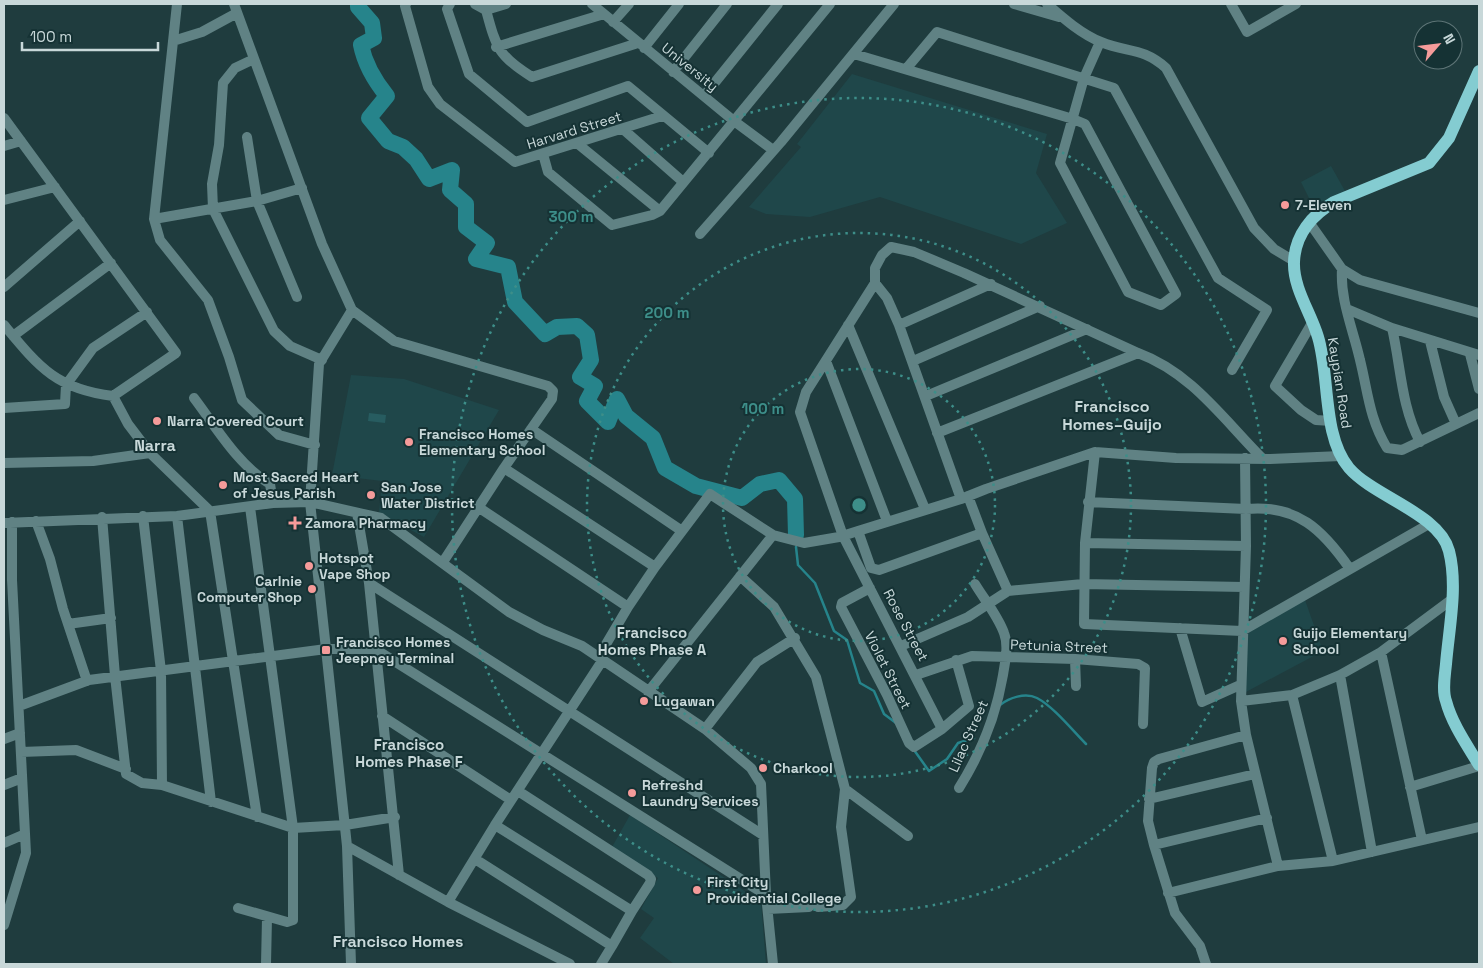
<svg xmlns="http://www.w3.org/2000/svg" width="1483" height="968" font-family="'Space Grotesk',sans-serif">
	<style>
		.built { fill: #1f474a }
		.pitch { fill: #275c60 }
		.lines { fill: none; stroke-linecap: round; stroke-linejoin: round }
		.stream { stroke: #26848b; stroke-width: 2.5 }
		.river { stroke: #26848b; stroke-width: 16 }
		.minor { stroke: #608284; stroke-width: 10 }
		.major { stroke: #84ccd1; stroke-width: 12 }
		.ring { fill: none; stroke: #3d8e89; stroke-width: 2.5; stroke-dasharray: 2.5 5 }
		.poi-dot { fill: #f59b9a; stroke: #153234; stroke-width: 2 }
		.labels { text-anchor: middle; stroke-width: 4; stroke-linejoin: round; paint-order: stroke }
		.street-label { font-size: 14px; fill: #c8d8d9; stroke: #153234 }
		.poi-label { font-size: 14px; font-weight: bold; fill: #c8d8d9; stroke: #153234; text-anchor: start }
		.neighbourhood-label { font-size: 15px; font-weight: bold; fill: #c8d8d9; stroke: #153234 }
		.quarter-label { font-size: 16px; font-weight: bold; fill: #c8d8d9; stroke: #153234 }
		.centre { fill: #3d8e89; stroke: #153234; stroke-width: 2.5 }
		.ring-label { font-size: 15px; text-anchor: middle; font-weight: bold; fill: #3d8e89; stroke: #153234; stroke-width: 4; stroke-linejoin: round; paint-order: stroke }
	</style>
	<rect width="100%" height="100%" fill="#1f3c3e"/>
	<!-- built -->
	<path class="built" d="M 852,74 L 1047,134 L 1036,173 L 1067,223 L 1021,244 L 880,197 L 810,217 L 766,214 L 749,207 L 801,147 L 797,144 Z
		M 1331,166 L 1345,191 L 1314,208 L 1301,182 Z
		M 351,375 L 404,379 L 499,410 L 424,537 L 379,513 L 382,481 L 332,475 Z
		M 1305,600 L 1323,651 L 1244,693 L 1246,632 Z
		M 630,815 L 761,902 L 766,964 L 674,964 L 640,938 L 654,918 L 641,909 L 658,878 L 612,847 Z"/>
	<!-- pitch -->
	<path class="pitch" d="M 369,413 L 386,415 L 385,423 L 368,421 Z"/>
	<g class="lines">
		<!-- stream -->
		<path class="stream" d="M 796,547 L 798,565 L 815,583 L 834,631 L 847,640 L 860,683 L 874,691 L 884,714 L 896,723
			M 1000,705 C 1009,698 1025,692 1037,698 C 1054,707 1073,731 1086,744
			M 914,750 L 929,771 L 947,759 L 958,743 L 974,738"/>
		<!-- river -->
		<path class="river" d="M 358,4 L 358,7 L 372,23 L 374,38 L 361,45 C 365,65 374,80 387,96 L 369,118 L 388,141 L 403,147 L 416,159 L 429,179 L 452,170 L 450,190 L 466,204 L 466,227 L 487,243 L 476,259 L 508,267 L 515,302 L 545,334 L 557,327 L 577,326 L 587,335 L 591,360 L 580,377 L 595,386 L 587,401 L 608,422 L 617,399 L 626,416 L 653,438 L 665,468 L 696,486 L 742,498 L 760,484 L 779,480 L 795,499 L 796,535"/>
		<!-- minor -->
		<path class="minor" d="M 177,4 L 154,219 L 160,240 L 208,300 L 229,357 L 242,400 L 279,435 L 315,445
			M 234,4 L 322,244 L 352,310 L 319,364 L 310,502 L 326,649 L 375,649 L 766,895
			M 406,4 L 405,6 L 428,87 L 440,104 L 515,162 L 662,116
			M 450,4 L 447,9 L 469,74 L 527,122 L 628,86 L 709,153
			M 475,4 L 486,10
			M 592,4 L 734,121 L 773,150
			M 1014,4 L 1059,17
			M 1047,4 C 1063,18 1081,34 1101,42 C 1128,53 1142,47 1166,68 L 1254,228 L 1274,249 L 1294,261
			M 1231,4 L 1247,32 L 1296,4
			M 486,10 C 496,47 498,56 532,77 L 638,43
			M 486,10 L 506,4
			M 613,22 L 629,4
			M 173,41 L 202,32 L 237,13
			M 496,47 L 604,14
			M 644,48 L 679,4
			M 854,54 L 1073,119 L 1085,124 L 1176,294 L 1161,305 L 1128,292 L 1060,163 L 1084,78 L 1100,42
			M 254,59 L 235,68 L 223,83 L 219,145 L 212,184 L 213,209 L 274,331 L 290,346 L 322,360
			M 906,69 L 937,32 L 1114,88 L 1218,278 L 1267,310 L 1232,370
			M 673,72 L 727,4
			M 704,96 L 778,4
			M 4,118 L 176,353 L 113,396
			M 624,130 L 682,181
			M 247,137 L 257,201 L 297,297
			M 578,144 L 660,211
			M 4,146 L 21,141
			M 543,154 L 548,172 L 612,225 L 652,215 L 660,211 L 830,4
			M 4,200 L 55,187
			M 154,219 L 257,201 L 302,188
			M 1309,222 L 1342,269 L 1360,280 L 1479,313
			M 700,234 L 781,142 L 894,4
			M 1342,269 C 1340,300 1353,329 1360,360 C 1368,392 1369,418 1387,448 L 1402,450 L 1479,413
			M 875,283 L 806,392 L 800,412 L 843,536 L 942,729
			M 4,287 L 80,221
			M 1347,309 L 1392,328
			M 352,310 L 394,341 L 548,386 L 553,391 L 552,399 L 504,468 L 443,562
			M 1312,323 L 1275,386 L 1301,410 L 1316,420 L 1331,421
			M 4,325 C 39,367 56,389 113,396 L 128,424 L 150,453 L 210,511 L 257,817
			M 848,325 L 925,509
			M 899,325 L 991,284
			M 13,336 L 111,263
			M 1430,341 L 1444,397 L 1456,424
			M 1470,354 L 1479,389
			M 826,361 L 887,521
			M 913,361 L 1040,306
			M 926,396 L 1087,329
			M 194,398 C 216,427 238,465 270,484 L 273,503
			M 4,408 L 65,404 L 66,385 L 93,348 L 147,312
			M 531,429 L 682,531
			M 937,433 L 1138,353
			M 1420,442 C 1401,406 1401,367 1392,328 L 1479,355
			M 1095,452 L 1085,543 L 1084,624 L 1242,631 L 1429,524
			M 1245,458 L 1246,546 L 1241,701 L 1246,735 L 1278,866
			M 4,463 L 93,461 L 150,453
			M 504,468 L 655,567
			M 961,499 L 899,325 L 887,298 L 875,283 L 875,268 L 882,255 L 891,247 L 914,252 L 964,273 L 1138,353 C 1192,373 1223,419 1263,459
			M 1088,502 L 1246,509 C 1297,504 1323,530 1350,569
			M 478,507 L 628,607
			M 357,513 L 369,583 L 399,875
			M 143,516 L 161,671 L 162,785 L 293,828 L 345,825 L 395,817
			M 177,516 L 211,802
			M 102,517 L 115,676 L 126,774 L 142,783 L 162,785
			M 36,521 L 50,559 L 63,609 L 87,681
			M 4,523 L 177,516 L 273,503 L 310,502 L 381,518 L 509,612 L 543,630 L 582,646 L 705,729 L 751,768 L 761,784 L 766,895 L 773,964
			M 858,531 L 871,568 L 879,570 L 982,533 L 968,496
			M 982,533 L 1008,591 L 1083,584 L 1244,587
			M 1085,543 L 1246,546
			M 740,576 L 774,607 L 816,677 L 845,789
			M 369,583 L 763,835
			M 870,588 L 842,603 L 841,607 L 887,695 L 909,743 L 914,747 L 942,729 L 969,706 L 956,660
			M 68,624 L 111,618
			M 1180,628 L 1202,702 L 1240,685
			M 901,646 L 968,617 L 1008,591
			M 1381,652 L 1451,600
			M 1075,659 L 1076,686
			M 916,675 L 972,656 L 1075,659 L 1138,664 L 1145,668 L 1143,724
			M 1340,675 L 1372,852
			M 648,692 L 773,535
			M 1292,695 L 1333,861
			M 1241,701 L 1292,695 L 1340,675 L 1381,652 L 1422,840
			M 19,706 L 89,680 L 326,649 L 347,846 L 448,902 L 570,964
			M 382,716 L 511,800
			M 705,729 L 757,662 L 795,638
			M 4,739 L 20,733
			M 21,752 L 76,750 L 126,769
			M 4,785 L 22,778
			M 1410,787 L 1479,766
			M 959,788 C 981,753 996,716 1003,675 C 1005,662 1009,646 1004,633 C 998,616 984,599 975,584
			M 518,791 L 648,875 L 651,879 L 650,883 L 632,911
			M 1149,799 L 1255,774
			M 495,825 L 632,911 L 612,946
			M 4,843 L 25,834
			M 1154,845 L 1267,818
			M 347,846 L 351,964
			M 475,859 L 612,946 L 601,964
			M 1168,893 L 1278,866 L 1333,861 L 1479,827
			M 448,902 L 495,825 L 602,661 L 602,651 L 628,607 L 655,567 L 710,494 L 773,535 L 804,543 L 839,537 L 858,531 L 961,499 L 986,489 L 1095,452 L 1176,458 L 1270,459 L 1341,456
			M 818,907 L 843,905 L 851,897 L 841,827 L 845,789 L 908,836
			M 238,908 L 287,922 L 293,920 L 293,828 L 250,507
			M 768,909 L 809,907
			M 4,925 L 26,853 L 12,580 L 12,522
			M 266,964 L 267,918
			M 1206,964 L 1200,946 L 1175,913 L 1154,845 L 1148,821 L 1152,768 L 1154,762 L 1159,759 L 1246,735"/>
		<!-- major -->
		<path class="major" d="M 1479,71 L 1449,138 L 1429,163 L 1334,202 C 1312,215 1295,235 1294,262 C 1293,288 1311,313 1318,337 C 1330,376 1322,436 1349,468 C 1374,497 1440,514 1449,551 C 1458,586 1449,628 1446,664 C 1445,675 1442,690 1446,701 C 1452,724 1467,745 1479,765"/>
	</g>
	<!-- distance rings -->
	<g class="ring">
		<circle cx="859" cy="505" r="136"/>
		<circle cx="859" cy="505" r="272"/>
		<circle cx="859" cy="505" r="407"/>
	</g>
	<!-- markers -->
	<g class="poi-dot">
		<circle cx="1285" cy="205" r="5"/>
		<circle cx="157" cy="421" r="5"/>
		<circle cx="409" cy="442" r="5"/>
		<circle cx="223" cy="485" r="5"/>
		<circle cx="371" cy="495" r="5"/>
		<path d="M292.5 515.5h5v5h5v5h-5v5h-5v-5h-5v-5h5z"/>
		<circle cx="309" cy="566" r="5"/>
		<circle cx="312" cy="589" r="5"/>
		<circle cx="1283" cy="641" r="5"/>
		<rect x="321" y="645" width="10" height="10" rx="2.5"/>
		<circle cx="644" cy="701" r="5"/>
		<circle cx="763" cy="768" r="5"/>
		<circle cx="632" cy="793" r="5"/>
		<circle cx="697" cy="890" r="5"/>
	</g>
	<g class="labels">
		<!-- street labels -->
		<g class="street-label">
			<text transform="translate(690 67) rotate(39)" y="5">University</text>
			<text transform="translate(574 130) rotate(-17)" y="5">Harvard Street</text>
			<text transform="translate(1340 383) rotate(81)" y="5">Kaypian Road</text>
			<text transform="translate(906 625) rotate(62)" y="5">Rose Street</text>
			<text transform="translate(1059 646) rotate(2)" y="5">Petunia Street</text>
			<text transform="translate(888 670) rotate(63)" y="5">Violet Street</text>
			<text transform="translate(968 736) rotate(-66)" y="5">Lilac Street</text>
		</g>
		<!-- poi labels -->
		<g class="poi-label">
			<text x="1295" y="210">7-Eleven</text>
			<text x="167" y="426">Narra Covered Court</text>
			<text x="419" y="439">Francisco Homes<tspan x="419" dy="16">Elementary School</tspan></text>
			<text x="233" y="482">Most Sacred Heart<tspan x="233" dy="16">of Jesus Parish</tspan></text>
			<text x="381" y="492">San Jose<tspan x="381" dy="16">Water District</tspan></text>
			<text x="305" y="528">Zamora Pharmacy</text>
			<text x="319" y="563">Hotspot<tspan x="319" dy="16">Vape Shop</tspan></text>
			<text x="302" y="586" text-anchor="end">Carlnie<tspan x="302" dy="16">Computer Shop</tspan></text>
			<text x="1293" y="638">Guijo Elementary<tspan x="1293" dy="16">School</tspan></text>
			<text x="336" y="647">Francisco Homes<tspan x="336" dy="16">Jeepney Terminal</tspan></text>
			<text x="654" y="706">Lugawan</text>
			<text x="773" y="773">Charkool</text>
			<text x="642" y="790">Refreshd<tspan x="642" dy="16">Laundry Services</tspan></text>
			<text x="707" y="887">First City<tspan x="707" dy="16">Providential College</tspan></text>
		</g>
		<!-- neighbourhood labels -->
		<g class="neighbourhood-label">
			<text x="652" y="638">Francisco<tspan x="652" dy="17">Homes Phase A</tspan></text>
			<text x="409" y="750">Francisco<tspan x="409" dy="17">Homes Phase F</tspan></text>
		</g>
		<!-- quarter labels -->
		<g class="quarter-label">
			<text x="1112" y="412">Francisco<tspan x="1112" dy="18">Homes–Guijo</tspan></text>
			<text x="155" y="451">Narra</text>
			<text x="398" y="947">Francisco Homes</text>
		</g>
	</g>
	<circle cx="859" cy="505" r="8" class="centre"/>
	<g class="ring-label">
		<text x="571" y="222">300 m</text>
		<text x="667" y="318">200 m</text>
		<text x="763" y="414">100 m</text>
	</g>
	<!-- border -->
	<rect width="1483" height="968" fill="none" stroke="#c8d8d9" stroke-width="10"/>
	<!-- north arrow -->
	<g transform="translate(1438 45) rotate(62)"><circle r="24" fill="#153234" stroke="#5d7476"/>
	<path d="M0-4L9 19L0 12L-9 19Z" fill="#f59b9a"/>
	<text y="-8" font-size="14" font-weight="bold" text-anchor="middle" fill="#c8d8d9">N</text>
	</g>
	<!-- scale -->
	<path d="M22 42v8h136v-8" fill="none" stroke="#c8d8d9" stroke-width="2.5"/>
	<text x="30" y="42" font-size="15" fill="#c8d8d9" stroke="#153234" stroke-width="4" paint-order="stroke">100 m</text>
</svg>
